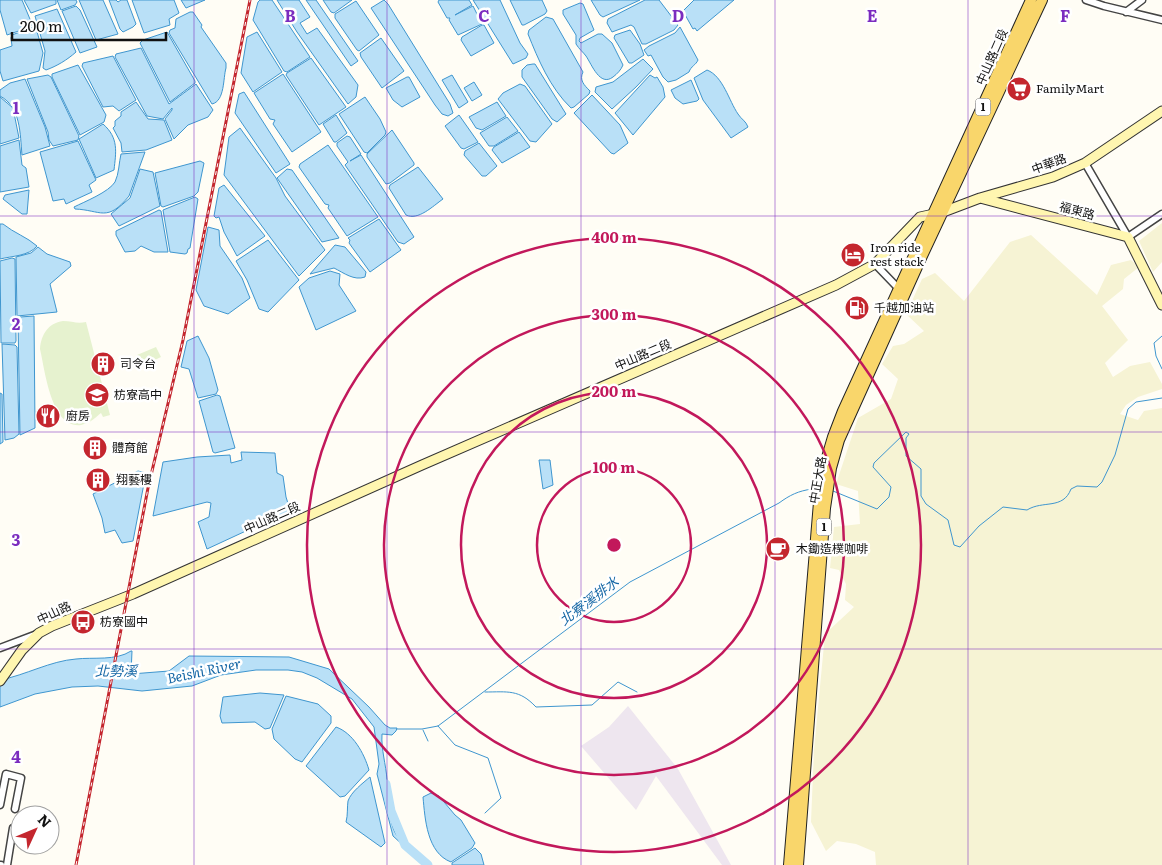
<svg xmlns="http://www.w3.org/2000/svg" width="1162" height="865" font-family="Literata,'Noto Sans TC',serif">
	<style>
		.industrial { fill: #eee6ef }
		.farmland { fill: #f6f3d4 }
		.pitch { fill: #e6f2cf }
		.water { fill: #b9e0f7; stroke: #3f96cf }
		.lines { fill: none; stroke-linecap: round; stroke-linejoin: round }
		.stream { stroke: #3f96cf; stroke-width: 1 }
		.river { stroke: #b9e0f7; stroke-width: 9 }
		.street-casing { stroke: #444; stroke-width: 9 }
		.secondary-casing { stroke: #333; stroke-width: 11 }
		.primary-casing { stroke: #222; stroke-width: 12 }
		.street { stroke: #fff; stroke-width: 6 }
		.secondary { stroke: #fff6b0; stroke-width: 9 }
		.primary { stroke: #f9d66b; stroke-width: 10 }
		.rail-casing { stroke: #c4262e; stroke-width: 3 }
		.rail { stroke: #fff; stroke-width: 1; stroke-dasharray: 4; stroke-linecap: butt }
		.grid { fill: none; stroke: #7b2cbf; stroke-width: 1; stroke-opacity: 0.55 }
		.ring { fill: none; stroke: #c2185b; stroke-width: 2.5 }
		.labels { text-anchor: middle; stroke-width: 5; stroke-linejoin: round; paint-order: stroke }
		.shield { fill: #fff; stroke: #585858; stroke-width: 1 }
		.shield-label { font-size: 11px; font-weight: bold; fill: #111 }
		.street-label { font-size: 12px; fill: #111; stroke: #fff }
		.poi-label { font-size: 12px; fill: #111; stroke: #fff; text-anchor: start }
		.water-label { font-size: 14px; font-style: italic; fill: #1768a6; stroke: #fff }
		.grid-label { font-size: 16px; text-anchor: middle; font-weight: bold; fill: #7b2cbf; stroke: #fff; stroke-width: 5; stroke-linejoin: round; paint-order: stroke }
		.centre { fill: #c2185b; stroke: #fff; stroke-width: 2.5 }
		.ring-label { font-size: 15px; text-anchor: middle; font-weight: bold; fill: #c2185b; stroke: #fff; stroke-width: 5; stroke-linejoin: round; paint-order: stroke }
	</style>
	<rect width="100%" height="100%" fill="#fffdf5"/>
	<!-- industrial -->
	<path class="industrial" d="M 628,706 L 678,769 L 731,865 L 722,865 L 656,776 L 636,810 L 581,746 L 609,727 Z"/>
	<!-- farmland -->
	<path class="farmland" d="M 1162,223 L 1162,262 L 1153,272 L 1139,241 Z
		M 1031,235 L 1097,295 L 1111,265 L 1131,260 L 1139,267 L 1124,279 L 1123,289 L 1102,306 L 1128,340 L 1105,363 L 1113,377 L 1130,366 L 1150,362 L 1162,384 L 1162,389 L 1138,397 L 1126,405 L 1120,414 L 1138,420 L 1144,411 L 1162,408 L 1162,865 L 876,865 L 875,852 L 856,844 L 837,841 L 826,851 L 811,822 L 814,750 L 825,634 L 854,607 L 845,600 L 846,584 L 839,570 L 830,568 L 834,527 L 860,524 L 858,491 L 836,484 L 858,418 L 891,399 L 898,379 L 882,364 L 893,346 L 904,344 L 924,331 L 906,314 L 922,279 L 935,273 L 964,301 L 1010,242 Z"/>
	<!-- pitch -->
	<path class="pitch" d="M 63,321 C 72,321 77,324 86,322 L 110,415 L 103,417 L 101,413 C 95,418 90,423 81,425 C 51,429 45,370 40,349 C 41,335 48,323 63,321 Z
		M 156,347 L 161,357 L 142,366 L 137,355 Z"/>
	<!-- water -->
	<path class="water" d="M 0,0 L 22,0 L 32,24 L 30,27 L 7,35 L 0,10 Z
		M 24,0 L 56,0 L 56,4 L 31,13 Z
		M 57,0 L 76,0 L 77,2 L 75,5 L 61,10 Z
		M 79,0 L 103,0 L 118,34 L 96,40 Z
		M 109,0 L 116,0 L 118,2 L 121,0 L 127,0 L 136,24 L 133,27 L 123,32 L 120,29 Z
		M 132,0 L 174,0 L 179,13 L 169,19 L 170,25 L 144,33 Z
		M 181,0 L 205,0 L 186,8 Z
		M 260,0 L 272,0 L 310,57 L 287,72 L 284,71 L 253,20 L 258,2 Z
		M 277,0 L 299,0 L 310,17 L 300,23 L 307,34 L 317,28 L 358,85 L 356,97 L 348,104 L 297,32 Z
		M 306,0 L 316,0 L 358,61 L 351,66 Z
		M 323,0 L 352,0 L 334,13 L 331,12 Z
		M 384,0 L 388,4 L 450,104 L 453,113 L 448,116 L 442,114 L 435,105 L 371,8 Z
		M 439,0 L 469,0 L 472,5 L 455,15 L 473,6 L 482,24 L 458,35 L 449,20 L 450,18 L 447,18 L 438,2 Z
		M 473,0 L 500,0 L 520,43 L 528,54 L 526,58 L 513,64 Z
		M 510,0 L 542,0 L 547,11 L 545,14 L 524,25 L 522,25 Z
		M 591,0 L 640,0 L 603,17 L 600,15 Z
		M 645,0 L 659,0 L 678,25 L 674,30 L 646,44 L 642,44 L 634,27 L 631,25 L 612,32 L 607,23 L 608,19 Z
		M 694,0 L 734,0 L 697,31 L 695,28 L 693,29 L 683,11 Z
		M 356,1 L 379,35 L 359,51 L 357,50 L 335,18 L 335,14 Z
		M 580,3 L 583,4 L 594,30 L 580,38 L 579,41 L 581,43 L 598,34 L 602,34 L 612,43 L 623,65 C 621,70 617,74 613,77 C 600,87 592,65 586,56 C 583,52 579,49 576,44 L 576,35 L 563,14 L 563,10 Z
		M 76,6 L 80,10 L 97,47 L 80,53 L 62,11 Z
		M 57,9 L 76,52 C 67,60 57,66 46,70 L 43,68 L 45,51 L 35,16 Z
		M 190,12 L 193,12 L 202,25 L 201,27 L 226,63 L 226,68 C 223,78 225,101 212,104 L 169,33 L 170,30 L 175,28 L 176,19 Z
		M 546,17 L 553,19 L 583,72 C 579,80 584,85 590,91 L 589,94 L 574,107 L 571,108 C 550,88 538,59 528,34 L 529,30 Z
		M 482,25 L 484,25 L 494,43 L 471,56 L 461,40 L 462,37 Z
		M 33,27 L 36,28 L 43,53 L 39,71 L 3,81 L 0,71 L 0,50 L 12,46 L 11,38 L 12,35 Z
		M 680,27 L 698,60 C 696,65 691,66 689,72 L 676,80 L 668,82 L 663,77 L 651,55 L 648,56 L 644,50 L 649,46 L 675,33 Z
		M 630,30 L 640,44 L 644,55 L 632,63 L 629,63 L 614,38 L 615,35 Z
		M 167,32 L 195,81 L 195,83 L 170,102 L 140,43 L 143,40 Z
		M 257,32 L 282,72 L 253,92 L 241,73 L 247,37 Z
		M 381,38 L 404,71 L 382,88 L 361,57 L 360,53 Z
		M 141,48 L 169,104 L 196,84 L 213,110 L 208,117 L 188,125 L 174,139 L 165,119 L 172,110 L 172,108 L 163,119 L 147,116 L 115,57 L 116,54 Z
		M 113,56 L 136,100 L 119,111 L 113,106 L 103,107 L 82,66 L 83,63 Z
		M 311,58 L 346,107 L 319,125 L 286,75 L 287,73 Z
		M 643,59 L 653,69 L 636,87 L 612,109 L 595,92 L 596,87 L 613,82 Z
		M 533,64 L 535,64 L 566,114 L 557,122 L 552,119 L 522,77 L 522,70 L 527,65 Z
		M 78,65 L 106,115 L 104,122 L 80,135 L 52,77 L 52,74 Z
		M 707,70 C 723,76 729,101 738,114 C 741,119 746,121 748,127 L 731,138 L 703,100 L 694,78 Z
		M 283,74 L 321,132 L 292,152 L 273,124 L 275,120 L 270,119 L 254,93 Z
		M 48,75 L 51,77 L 79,136 L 78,140 L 53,146 L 49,140 L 48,132 L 27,79 Z
		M 452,75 L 468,102 L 459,108 L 442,80 Z
		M 650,75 L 655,78 L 657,77 L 663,87 L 665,97 L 633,135 L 615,113 Z
		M 407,77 L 409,77 L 420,97 L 402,107 L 393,100 L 386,88 Z
		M 25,79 L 45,127 L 50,146 L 22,155 C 20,134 21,107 0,96 L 0,90 L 10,83 Z
		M 691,80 L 699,99 L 697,101 L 683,104 L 675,98 L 671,90 Z
		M 474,82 L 482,95 L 472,101 L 464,88 Z
		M 520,84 L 525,86 L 552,124 L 536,142 L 530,141 L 498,99 L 503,93 Z
		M 244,92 L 290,164 L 276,173 L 235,113 L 239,94 Z
		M 592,95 L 620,125 L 628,143 L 614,154 L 611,153 L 574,113 Z
		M 0,97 L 13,108 L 19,138 L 0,144 Z
		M 365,97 L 380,119 L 386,132 L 385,135 L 367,153 L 364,152 L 339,114 Z
		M 136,102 L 148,119 L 164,120 L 172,140 L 146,150 L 122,152 L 121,143 L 113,128 L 115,126 L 115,121 L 121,116 L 121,112 Z
		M 497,102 L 506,116 L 482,130 L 476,128 L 469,117 Z
		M 336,115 L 347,133 L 336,142 L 334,142 L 323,124 Z
		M 459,115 L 478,142 L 464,149 L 461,148 L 445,126 Z
		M 507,117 L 518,131 L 494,146 L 489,146 L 480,133 Z
		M 103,124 C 119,138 116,152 114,170 L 96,178 L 79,139 Z
		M 240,128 L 276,178 L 285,196 L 325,250 L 299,276 L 224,175 L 229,137 Z
		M 392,130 L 414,163 L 414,165 L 390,183 L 386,184 L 367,157 L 367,154 Z
		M 519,132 L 530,147 L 502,163 L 492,150 L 494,147 Z
		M 347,136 L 350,137 L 361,154 L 350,161 L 361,155 L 414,237 L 404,244 L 398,242 L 345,165 L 348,162 L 337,146 L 337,143 Z
		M 19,140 L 22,165 L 26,168 L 29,187 L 0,192 L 0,146 Z
		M 78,141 L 96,180 L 89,185 L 92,192 L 66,204 L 64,199 L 53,201 L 40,152 Z
		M 479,143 L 497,166 L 486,176 L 482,176 L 464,155 L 465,151 Z
		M 328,145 L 378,217 L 347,236 L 328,208 L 329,205 L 325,204 L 299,167 L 300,164 Z
		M 145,152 L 129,196 C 107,223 101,210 75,209 L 74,207 C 84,202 109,192 115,182 C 119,174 119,162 121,154 Z
		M 200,161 L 204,163 L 198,192 L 194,196 L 163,207 L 161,206 L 155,173 Z
		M 418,167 L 443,199 C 433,206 418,221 406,215 L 389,188 L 390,185 Z
		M 140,169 L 153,172 L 160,206 L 119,226 L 111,214 L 130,198 Z
		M 287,169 L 292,170 L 339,238 L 322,242 L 277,178 Z
		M 224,185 L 265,236 L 237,256 L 224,232 L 219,217 L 216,218 L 214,216 L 219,188 Z
		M 29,190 L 27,214 L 22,214 L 3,199 L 5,195 Z
		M 195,197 L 198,199 L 190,248 L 188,249 L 187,253 L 185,254 L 170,252 L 163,210 Z
		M 159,210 L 161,211 L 168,252 L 154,252 L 141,246 L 135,251 L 125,252 L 116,235 L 116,231 Z
		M 379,219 L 401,250 L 370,272 L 349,243 L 350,240 L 348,238 Z
		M 0,224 L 3,224 C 14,233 27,237 37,246 C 29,256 12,256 0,259 Z
		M 208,227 L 219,230 L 220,246 L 242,278 L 250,298 L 228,314 L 204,306 L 196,290 Z
		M 268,240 L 299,280 L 268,312 L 259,309 L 247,280 L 236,261 Z
		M 335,245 L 345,247 L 366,272 L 365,277 C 354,281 344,273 334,268 L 310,274 Z
		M 38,247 L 47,254 L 70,262 L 71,266 L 50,284 L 57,312 L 17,316 L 16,257 L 31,253 Z
		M 12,258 L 15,259 L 16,341 L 15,343 L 1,343 L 0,261 Z
		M 330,271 L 340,274 L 339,285 L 356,311 L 316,330 L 299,287 L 309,278 Z
		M 34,316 L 35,428 L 20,435 L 18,319 L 20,317 Z
		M 198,336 L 209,358 L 218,390 L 216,394 L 198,398 L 189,369 L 181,367 L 187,341 Z
		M 2,344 L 15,345 L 17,347 L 19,434 L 14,438 L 5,440 Z
		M 0,393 L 2,394 L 3,442 L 0,444 Z
		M 217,395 L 220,396 L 235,448 L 215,453 L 213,452 L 199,401 Z
		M 241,452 L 275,453 L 277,473 L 283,476 L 286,497 L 291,513 L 272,521 L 269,520 L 267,523 L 248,530 L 207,549 L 198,522 L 209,517 L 211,503 L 207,502 L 153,516 L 163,462 L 197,457 L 230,455 L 231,463 L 242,460 Z
		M 539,460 L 550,460 L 553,485 L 543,489 Z
		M 138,471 L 146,473 L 133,541 L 122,543 L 115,530 L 105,533 L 102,518 L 93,494 Z
		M 131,651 L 132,651 L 131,674 L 169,671 L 189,656 L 289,657 L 329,669 L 369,707 L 385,725 L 390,728 L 397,728 L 396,731 L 392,735 L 382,734 C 381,750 386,764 387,780 C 389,795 388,826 398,837 C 400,840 405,841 408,843 L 404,846 L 393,836 L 377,774 L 379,764 L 374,727 L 352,699 L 317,678 L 302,672 L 288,670 L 256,670 L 221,675 L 192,686 L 142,691 L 98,686 L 72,687 L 35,694 L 0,707 L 0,680 C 26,675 50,661 76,659 C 93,657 116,661 131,651 Z
		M 260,693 L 284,695 L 270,728 L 265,729 L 255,722 L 222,723 L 220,716 L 223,697 Z
		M 286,696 L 318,704 L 331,716 L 331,723 L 302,762 L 295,759 L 274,739 L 272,729 Z
		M 336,727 C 353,733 364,753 369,770 L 345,796 L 340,797 L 306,766 Z
		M 370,777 L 385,843 L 381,847 L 346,822 C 348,815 347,807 348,801 C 351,792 363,783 370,777 Z
		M 431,793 L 439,796 L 455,815 L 461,820 L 475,843 L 472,848 L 451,862 C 427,853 425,819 423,797 Z
		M 475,848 L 481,854 L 484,865 L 452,865 L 452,863 Z"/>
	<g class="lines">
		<!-- stream -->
		<path class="stream" d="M 1162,336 L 1154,343 L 1156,356 L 1162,369
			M 833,491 L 877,509 L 889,497 L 891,487 L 873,467 L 874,463 L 906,432 L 909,434 L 906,438 L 906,456 L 921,469 L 921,496 L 926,504 L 948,520 L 954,545 L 960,547 L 979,526 L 1003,507 L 1027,510 C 1043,500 1063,510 1071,489 L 1077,486 L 1097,487 L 1102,482 L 1115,455 L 1128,409 L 1136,402 L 1162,398
			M 485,692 C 508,692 519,689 536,707 L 592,705 L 618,682 L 637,692
			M 438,726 L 455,745 L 488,758 L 501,798 L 485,813
			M 397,729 L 422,729 L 438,726 L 630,582 L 779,503 C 790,495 798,491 812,489
			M 423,730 L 428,741"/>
		<!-- river -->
		<path class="river" d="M 386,784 L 391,811 L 405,845 L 428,865"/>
		<defs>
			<path id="street" d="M 1086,0 L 1104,6 L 1162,20
				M 1126,12 L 1142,0
				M 1085,163 L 1128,237 L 1162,214
				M 875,264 L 899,289
				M 0,648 L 37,634
				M 0,805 L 6,774 L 21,778 L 15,809
				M 0,865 L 1,865
				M 7,865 L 13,828"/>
			<path id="secondary" d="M 980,198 L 1128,237 L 1162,305
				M 0,681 L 22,650 L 39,633 L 52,626 L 133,594 L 422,465 L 836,285 L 875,264 L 920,217 L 943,212 L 980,198 L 1053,177 L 1085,163 L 1162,111"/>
			<path id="primary" d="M 789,865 L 821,478 L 833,437 L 843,411 L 1031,0
				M 798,865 L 825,508 L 831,468 L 839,440 L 921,258 L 1042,0"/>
		</defs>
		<!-- street casing -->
		<use href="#street" class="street-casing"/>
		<!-- secondary casing -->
		<use href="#secondary" class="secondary-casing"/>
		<!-- primary casing -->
		<use href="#primary" class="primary-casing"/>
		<!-- street -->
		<use href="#street" class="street"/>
		<!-- secondary -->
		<use href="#secondary" class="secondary"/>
		<!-- primary -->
		<use href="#primary" class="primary"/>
		<defs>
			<path id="rail" d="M 76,865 L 148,488 L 183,340 L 250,0"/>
		</defs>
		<!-- rail casing -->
		<use href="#rail" class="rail-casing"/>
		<!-- rail -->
		<use href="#rail" class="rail"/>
	</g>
	<!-- grid -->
	<path class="grid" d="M 194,0 L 194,865M 387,0 L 387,865M 581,0 L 581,865M 775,0 L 775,865M 968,0 L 968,865M 0,216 L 1162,216M 0,432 L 1162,432M 0,649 L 1162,649"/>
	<!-- distance rings -->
	<g class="ring">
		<circle cx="614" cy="545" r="77"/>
		<circle cx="614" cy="545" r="153"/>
		<circle cx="614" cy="545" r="230"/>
		<circle cx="614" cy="545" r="307"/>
	</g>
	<!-- icons -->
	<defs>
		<symbol id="supermarket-disc" viewBox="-11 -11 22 22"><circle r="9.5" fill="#c4262e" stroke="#fff"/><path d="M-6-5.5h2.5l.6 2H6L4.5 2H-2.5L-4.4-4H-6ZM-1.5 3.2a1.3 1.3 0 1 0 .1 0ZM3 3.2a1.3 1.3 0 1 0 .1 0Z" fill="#fff"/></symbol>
		<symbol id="hotel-disc" viewBox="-11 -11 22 22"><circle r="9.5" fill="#c4262e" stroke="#fff"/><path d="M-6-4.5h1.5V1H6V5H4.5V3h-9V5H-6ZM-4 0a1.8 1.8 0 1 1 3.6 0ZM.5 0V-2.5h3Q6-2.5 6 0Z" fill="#fff"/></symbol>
		<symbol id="fuel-disc" viewBox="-11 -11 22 22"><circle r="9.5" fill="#c4262e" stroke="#fff"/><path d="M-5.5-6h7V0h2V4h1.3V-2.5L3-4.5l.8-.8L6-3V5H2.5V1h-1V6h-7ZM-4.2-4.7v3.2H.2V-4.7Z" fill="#fff"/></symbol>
		<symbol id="building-disc" viewBox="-11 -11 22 22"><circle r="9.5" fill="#c4262e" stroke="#fff"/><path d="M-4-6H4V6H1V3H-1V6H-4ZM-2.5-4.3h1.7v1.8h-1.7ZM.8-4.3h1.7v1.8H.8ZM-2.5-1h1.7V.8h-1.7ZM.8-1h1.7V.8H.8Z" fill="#fff"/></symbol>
		<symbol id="school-disc" viewBox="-11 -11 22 22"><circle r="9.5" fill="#c4262e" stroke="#fff"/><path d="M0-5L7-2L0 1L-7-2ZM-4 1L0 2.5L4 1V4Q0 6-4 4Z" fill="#fff"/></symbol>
		<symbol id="restaurant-disc" viewBox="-11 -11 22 22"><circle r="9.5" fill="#c4262e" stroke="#fff"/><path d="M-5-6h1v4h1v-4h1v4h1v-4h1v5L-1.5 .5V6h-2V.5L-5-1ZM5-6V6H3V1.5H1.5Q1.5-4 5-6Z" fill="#fff"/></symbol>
		<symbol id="cafe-disc" viewBox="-11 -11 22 22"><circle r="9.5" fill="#c4262e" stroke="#fff"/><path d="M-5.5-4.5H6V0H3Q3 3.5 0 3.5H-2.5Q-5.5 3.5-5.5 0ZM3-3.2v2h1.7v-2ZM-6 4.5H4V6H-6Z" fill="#fff"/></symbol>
		<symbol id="bus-disc" viewBox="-11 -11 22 22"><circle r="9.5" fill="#c4262e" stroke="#fff"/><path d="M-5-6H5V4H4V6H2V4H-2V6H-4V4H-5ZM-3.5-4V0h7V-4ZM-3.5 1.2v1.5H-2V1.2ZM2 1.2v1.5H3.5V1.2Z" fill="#fff"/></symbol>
	</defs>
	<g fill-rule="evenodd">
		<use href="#supermarket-disc" x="1005" y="75" width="28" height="28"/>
		<use href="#hotel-disc" x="839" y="241" width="28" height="28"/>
		<use href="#fuel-disc" x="843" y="294" width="28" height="28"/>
		<use href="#building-disc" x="89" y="350" width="28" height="28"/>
		<use href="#school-disc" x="83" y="381" width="28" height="28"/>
		<use href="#restaurant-disc" x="34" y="402" width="28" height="28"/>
		<use href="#building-disc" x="81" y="434" width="28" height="28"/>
		<use href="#building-disc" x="84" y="466" width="28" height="28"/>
		<use href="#cafe-disc" x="764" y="535" width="28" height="28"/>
		<use href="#bus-disc" x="69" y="608" width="28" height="28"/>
	</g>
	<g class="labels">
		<!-- shield labels -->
		<g class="shield">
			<rect x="975.5" y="98.5" width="15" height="17" rx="4"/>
			<rect x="816.5" y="518.5" width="15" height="17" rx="4"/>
		</g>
		<g class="shield-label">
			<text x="983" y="111">1</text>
			<text x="824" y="531">1</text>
		</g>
		<!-- street labels -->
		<g class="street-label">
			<text transform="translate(992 57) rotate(-66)" y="4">中山路二段</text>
			<text transform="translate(1049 164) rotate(-20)" y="4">中華路</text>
			<text transform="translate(1077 211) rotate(15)" y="4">福東路</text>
			<text transform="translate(643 355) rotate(-23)" y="4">中山路二段</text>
			<text transform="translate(818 480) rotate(-80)" y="4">中正大路</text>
			<text transform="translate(272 518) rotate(-24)" y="4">中山路二段</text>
			<text transform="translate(54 613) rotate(-25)" y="4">中山路</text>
		</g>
		<!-- poi labels -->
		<g class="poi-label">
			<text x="1036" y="93">FamilyMart</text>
			<text x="870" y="252">Iron ride<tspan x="870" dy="14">rest stack</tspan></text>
			<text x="874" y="312">千越加油站</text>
			<text x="120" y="368">司令台</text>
			<text x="114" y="399">枋寮高中</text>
			<text x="66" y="420">廚房</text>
			<text x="112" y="452">體育館</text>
			<text x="116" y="484">翔藝樓</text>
			<text x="796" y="553">木鋤造樸咖啡</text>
			<text x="100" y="626">枋寮國中</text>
		</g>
		<!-- water labels -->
		<g class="water-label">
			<text transform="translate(589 601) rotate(-37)" y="5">北寮溪排水</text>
			<text x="116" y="676">北勢溪</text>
			<text transform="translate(204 671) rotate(-12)" y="5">Beishi River</text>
		</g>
	</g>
	<g class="grid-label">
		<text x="290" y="22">B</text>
		<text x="484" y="22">C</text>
		<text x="678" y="22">D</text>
		<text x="872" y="22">E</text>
		<text x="1065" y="22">F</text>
		<text x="16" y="114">1</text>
		<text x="16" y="330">2</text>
		<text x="16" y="546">3</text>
		<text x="16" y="763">4</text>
	</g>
	<circle cx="614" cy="545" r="8" class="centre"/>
	<g class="ring-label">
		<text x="614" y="243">400 m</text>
		<text x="614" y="320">300 m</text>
		<text x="614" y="397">200 m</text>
		<text x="614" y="473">100 m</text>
	</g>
	<!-- north arrow -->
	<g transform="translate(35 830) rotate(46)"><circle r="24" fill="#ffffff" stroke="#a0a0a0"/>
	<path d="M0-4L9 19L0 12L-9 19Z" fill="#c4262e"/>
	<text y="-8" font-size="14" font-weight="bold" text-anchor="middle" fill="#111111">N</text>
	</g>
	<!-- scale -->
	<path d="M12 32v8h154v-8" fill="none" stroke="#111111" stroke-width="2.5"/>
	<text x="20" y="32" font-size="15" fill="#111111" stroke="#ffffff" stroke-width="4" paint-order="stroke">200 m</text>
</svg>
